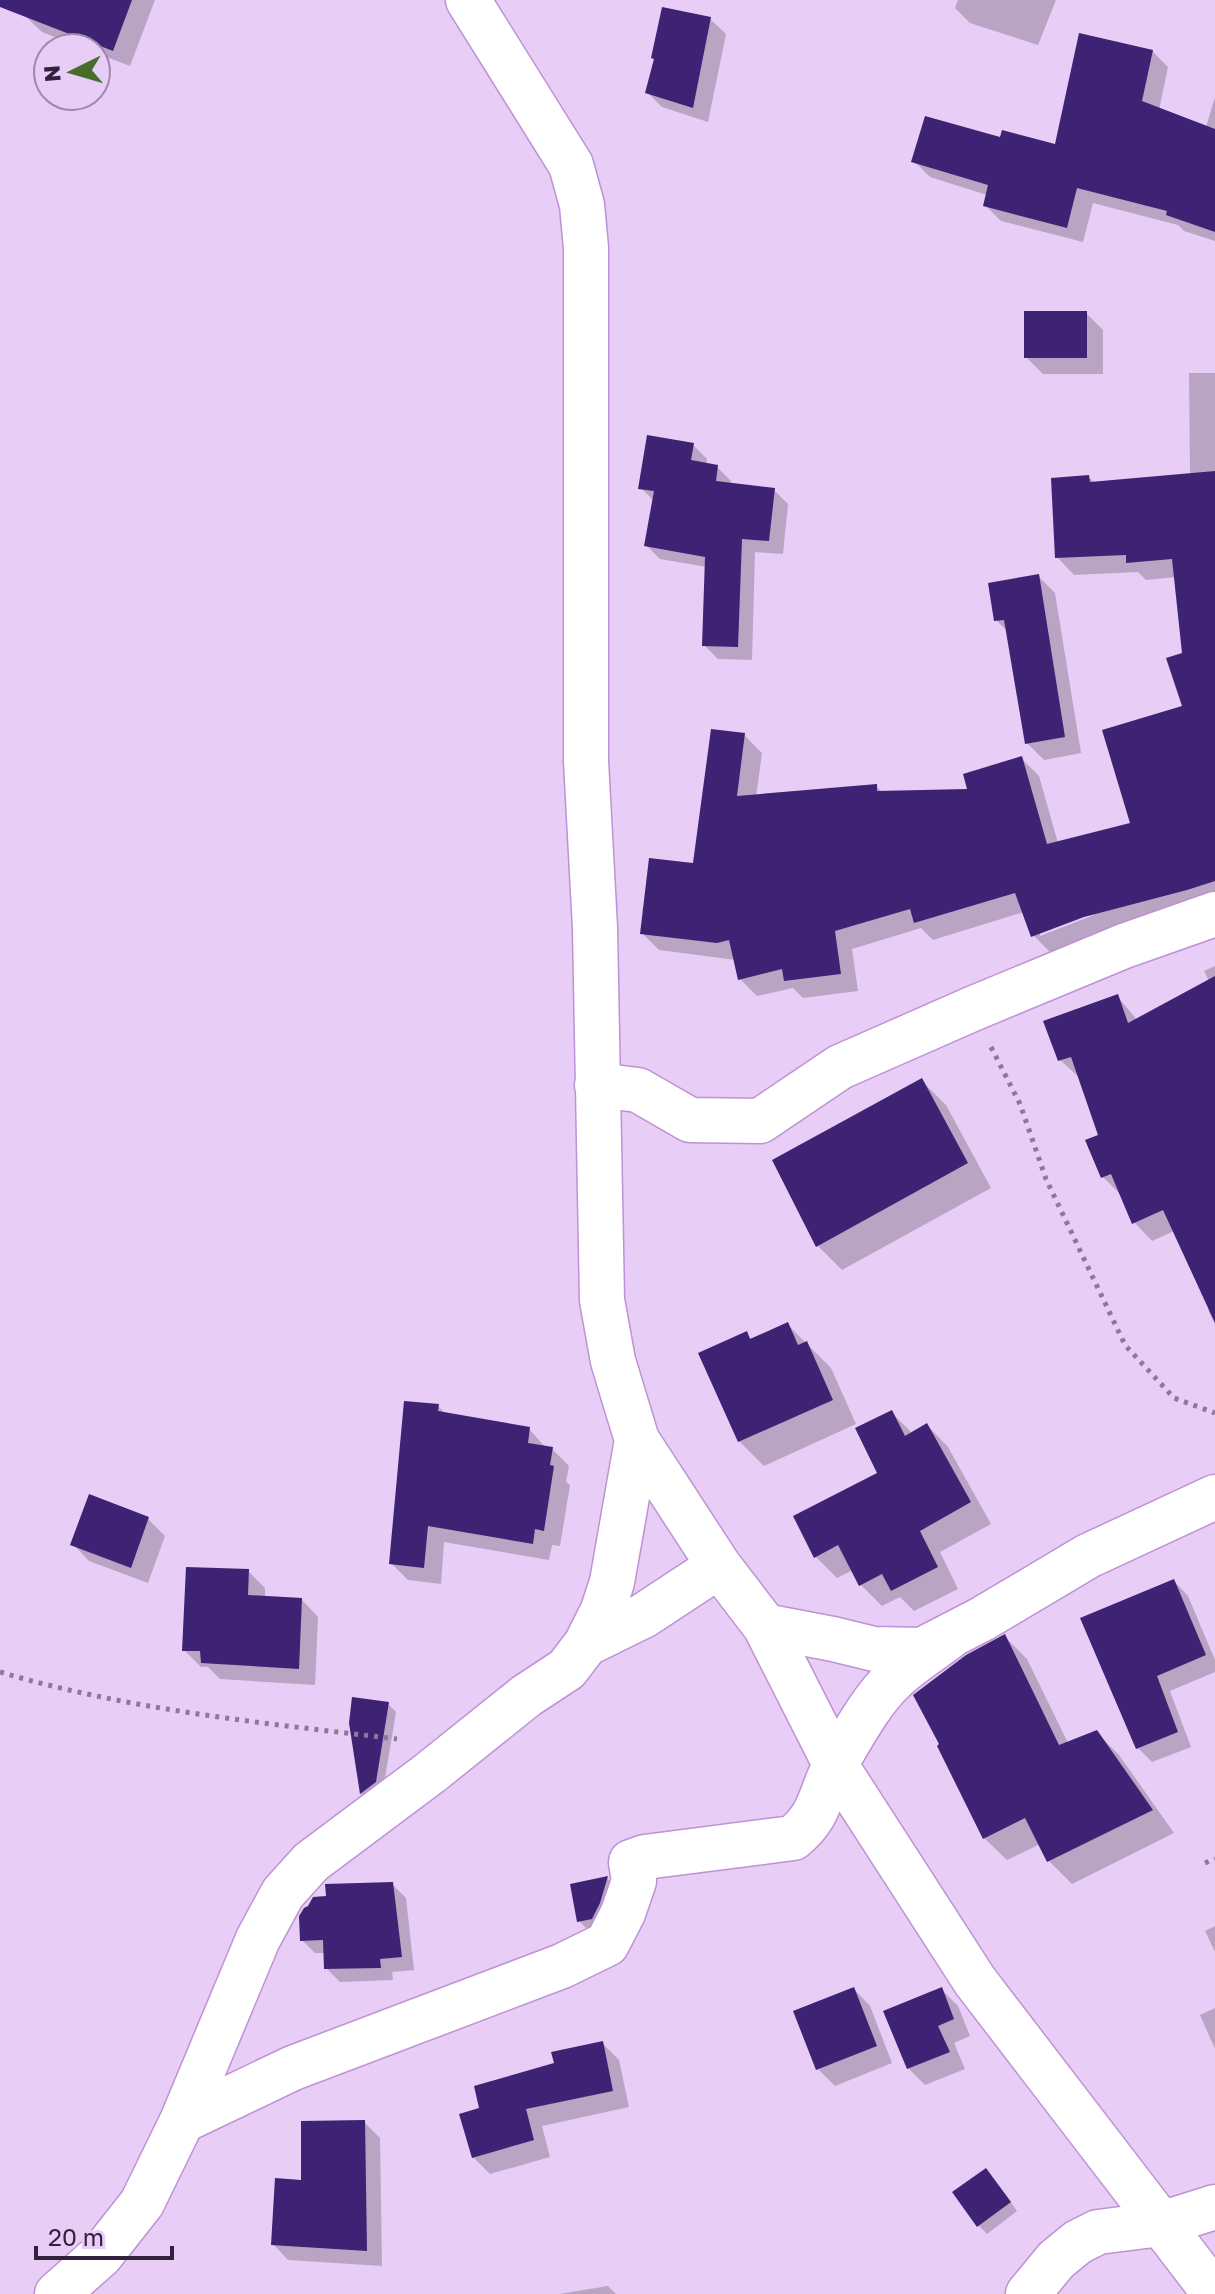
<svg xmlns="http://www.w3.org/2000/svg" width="1215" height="2294" font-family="'Golos Text',sans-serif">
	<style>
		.shadow { fill: #0003; fill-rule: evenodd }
		.building { fill: #3e2273 }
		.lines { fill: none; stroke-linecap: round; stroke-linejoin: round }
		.minor-casing { stroke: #be92d4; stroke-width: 47 }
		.path { stroke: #8e7899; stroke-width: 5; stroke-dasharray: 4 6; stroke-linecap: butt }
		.minor { stroke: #fff; stroke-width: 44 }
	</style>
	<rect width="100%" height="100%" fill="#e8cdf6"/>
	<!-- shadow -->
	<path class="shadow" d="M 31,0 L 155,0 L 130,66 L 96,53 L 96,48 L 82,48 L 42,32 L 25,16 Z
		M 958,0 L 1056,0 L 1038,45 L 970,23 L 955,8 Z
		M 710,19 L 726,34 L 708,122 L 662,107 L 647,92 L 656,60 Z
		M 1152,51 L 1168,67 L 1159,110 L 1206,127 L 1215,97 L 1215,241 L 1184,231 L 1178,225 L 1093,203 L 1083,242 L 1001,221 L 985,205 L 987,195 L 930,177 L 914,161 L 1001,140 L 1056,146 Z
		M 1086,313 L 1103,330 L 1103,374 L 1043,374 L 1026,357 Z
		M 1189,373 L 1215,373 L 1215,904 L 1051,953 L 1033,935 L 1024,912 L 933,940 L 921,928 L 852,949 L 858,991 L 803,998 L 793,988 L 757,996 L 740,979 L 736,960 L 659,950 L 642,933 L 695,865 L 744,735 L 762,753 L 756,797 L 876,786 L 883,793 L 970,791 L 1022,759 L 1039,776 L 1058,843 L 1132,824 L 1184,708 L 1185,654 L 1176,577 L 1146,580 L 1138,572 L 1074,575 L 1057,557 L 1088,477 L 1095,483 L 1190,475 ZM 1093,911 L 1094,915 L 1040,936 L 1040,931 Z
		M 693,445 L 707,459 L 706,465 L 717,467 L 731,481 L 730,485 L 774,490 L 788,504 L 783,554 L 755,552 L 752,660 L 718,659 L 704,645 L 707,567 L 660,559 L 646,545 L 654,501 L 641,488 Z
		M 1038,576 L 1055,593 L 1081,753 L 1044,760 L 1027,743 L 1008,632 L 996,620 Z
		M 1215,966 L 1215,1324 L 1208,1310 L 1211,1309 L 1174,1231 L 1152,1241 L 1134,1222 L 1121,1195 L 1103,1177 L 1101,1136 L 1080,1078 L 1060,1060 L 1118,997 L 1137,1020 L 1209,981 L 1204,971 Z
		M 922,1081 L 946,1105 L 991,1188 L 842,1270 L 818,1246 Z
		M 788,1325 L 831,1368 L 856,1424 L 764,1466 L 739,1441 L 746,1334 L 753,1340 Z
		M 438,1406 L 447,1415 L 529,1429 L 546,1448 L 552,1449 L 569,1466 L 566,1482 L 570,1485 L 560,1546 L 552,1545 L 549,1560 L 444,1542 L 441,1584 L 408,1580 L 391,1563 Z
		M 892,1413 L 912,1433 L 927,1425 L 948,1447 L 991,1524 L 940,1552 L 958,1589 L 914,1611 L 900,1597 L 882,1606 L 861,1585 L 853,1570 L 837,1578 L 816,1557 L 880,1474 Z
		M 90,1497 L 148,1519 L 165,1536 L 148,1583 L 89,1561 L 73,1544 Z
		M 248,1571 L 265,1588 L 265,1598 L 302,1600 L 318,1617 L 315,1685 L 220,1679 L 208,1667 L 201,1667 L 184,1650 Z
		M 1174,1581 L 1188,1596 L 1215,1660 L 1215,1672 L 1170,1691 L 1191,1747 L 1152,1762 L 1137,1747 Z
		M 1005,1637 L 1027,1659 L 1068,1743 L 1097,1733 L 1119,1755 L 1174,1833 L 1072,1884 L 1049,1861 L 1040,1844 L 1007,1860 L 984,1838 Z
		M 388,1704 L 396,1712 L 383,1790 L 369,1801 L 361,1794 L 351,1723 Z
		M 607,1878 L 615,1886 L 600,1927 L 587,1929 L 579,1921 Z
		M 392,1884 L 406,1898 L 414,1970 L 392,1972 L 393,1980 L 340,1982 L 326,1968 L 326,1953 L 315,1953 L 302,1940 Z
		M 1215,1926 L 1215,1952 L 1205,1931 Z
		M 854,1989 L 870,2006 L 892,2063 L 835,2086 L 818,2069 Z
		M 941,1989 L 958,2006 L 970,2036 L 954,2043 L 965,2069 L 925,2085 L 908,2068 Z
		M 1215,2008 L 1215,2049 L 1200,2015 Z
		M 602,2043 L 619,2060 L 629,2107 L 542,2126 L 550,2157 L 490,2174 L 473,2157 L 556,2065 Z
		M 364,2122 L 380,2138 L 382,2266 L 288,2260 L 273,2244 L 303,2182 Z
		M 993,2178 L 1017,2211 L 987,2234 L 979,2226 Z
		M 608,2286 L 616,2294 L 559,2294 Z"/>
	<!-- building -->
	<path class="building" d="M 0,0 L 132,0 L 113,51 L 0,7 Z
		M 662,7 L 711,17 L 693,108 L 645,93 L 654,59 L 651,58 Z
		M 1079,33 L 1153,50 L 1142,101 L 1215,129 L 1215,232 L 1166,215 L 1167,211 L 1077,188 L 1067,228 L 983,206 L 988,185 L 911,162 L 925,116 L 1000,137 L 1002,130 L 1055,144 Z
		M 1024,311 L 1087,311 L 1087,358 L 1024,358 Z
		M 647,435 L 694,443 L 691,460 L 718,465 L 716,481 L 775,488 L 769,541 L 742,539 L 738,647 L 702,646 L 705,557 L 644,546 L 654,491 L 638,489 Z
		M 1215,471 L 1215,881 L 1187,890 L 1084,917 L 1031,937 L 1015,893 L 914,923 L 910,909 L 835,931 L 841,974 L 784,981 L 782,969 L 738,980 L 729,940 L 717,943 L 640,934 L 649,858 L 693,863 L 711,729 L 745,733 L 737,796 L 877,784 L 877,791 L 967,789 L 963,774 L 1022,756 L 1047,844 L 1130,823 L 1102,730 L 1182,706 L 1166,658 L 1182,653 L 1172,559 L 1126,563 L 1126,555 L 1055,558 L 1051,478 L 1089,475 L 1090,482 Z
		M 1039,574 L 1065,737 L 1025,744 L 1004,620 L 994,621 L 988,583 Z
		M 1215,976 L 1215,1323 L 1163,1210 L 1132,1224 L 1111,1174 L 1101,1178 L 1085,1140 L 1098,1135 L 1071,1057 L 1058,1061 L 1043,1021 L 1118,994 L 1128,1023 Z
		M 922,1078 L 968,1163 L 816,1247 L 772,1160 Z
		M 788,1322 L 798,1345 L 807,1341 L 833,1400 L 738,1442 L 698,1353 L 747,1331 L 750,1339 Z
		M 404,1401 L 439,1404 L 438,1411 L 530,1427 L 528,1443 L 553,1447 L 550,1465 L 554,1466 L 544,1531 L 535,1529 L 533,1544 L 428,1526 L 424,1568 L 389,1564 Z
		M 892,1410 L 905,1436 L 927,1423 L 971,1502 L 920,1531 L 938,1567 L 891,1591 L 882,1574 L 859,1586 L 838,1545 L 814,1558 L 793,1516 L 877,1473 L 855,1428 Z
		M 89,1494 L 149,1517 L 131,1568 L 70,1545 Z
		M 186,1567 L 249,1569 L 248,1595 L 302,1598 L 299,1669 L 201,1663 L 200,1651 L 182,1651 Z
		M 1174,1579 L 1206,1655 L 1157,1676 L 1178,1732 L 1136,1749 L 1080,1618 Z
		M 1005,1634 L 1059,1745 L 1097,1730 L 1153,1810 L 1047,1862 L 1025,1818 L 983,1839 L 937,1746 L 939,1744 L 913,1695 L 966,1655 Z
		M 352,1697 L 389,1702 L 376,1782 L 360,1794 L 349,1723 Z
		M 608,1876 L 600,1903 L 592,1919 L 577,1922 L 570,1884 Z
		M 393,1882 L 402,1957 L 380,1959 L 381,1968 L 324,1969 L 323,1940 L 300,1941 L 299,1916 L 304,1908 L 308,1906 L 313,1897 L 326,1896 L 325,1884 Z
		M 854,1987 L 877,2046 L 816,2070 L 793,2011 Z
		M 942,1987 L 954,2019 L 938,2026 L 950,2052 L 907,2069 L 883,2011 Z
		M 603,2041 L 613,2091 L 526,2109 L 534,2140 L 472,2158 L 459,2114 L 479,2108 L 474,2086 L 554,2063 L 551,2052 Z
		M 365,2120 L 367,2251 L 271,2245 L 275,2178 L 301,2180 L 301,2121 Z
		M 986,2168 L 1011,2202 L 977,2227 L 952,2192 Z"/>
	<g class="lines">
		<defs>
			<path id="minor" d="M 468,0 L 571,165 L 582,205 L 586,248 L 586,761 L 595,928 L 602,1300 L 613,1361 L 637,1440 L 719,1566 L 765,1626 L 835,1764 L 975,1981 L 1215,2294
				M 597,1085 L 638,1090 L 690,1120 L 760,1121 L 840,1067 L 972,1009 L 1124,946 L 1215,914
				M 765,1626 L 833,1639 L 874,1649 L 922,1650 L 982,1619 L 1088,1556 L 1215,1497
				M 586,1644 L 643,1616 L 719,1566
				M 182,2121 L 293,2068 L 562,1966 L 607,1944 L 623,1913 L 634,1881 L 631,1862 L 645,1857 L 793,1838 C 824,1813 819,1791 838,1760 C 854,1733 871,1701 894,1679 C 911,1663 934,1649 953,1634
				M 57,2294 L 101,2255 L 142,2203 L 182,2121 L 258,1939 L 283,1893 L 311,1862 L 430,1773 L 526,1696 L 567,1669 L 586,1644 L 603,1610 L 612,1582 L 637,1440
				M 1028,2294 L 1056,2260 L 1078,2242 L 1098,2232 L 1161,2224 L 1215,2207"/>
		</defs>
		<!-- minor casing -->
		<use href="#minor" class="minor-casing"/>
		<!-- path -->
		<path class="path" d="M 991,1047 L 1020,1104 L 1046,1179 L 1125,1345 L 1174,1398 L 1215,1413
			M 0,1672 C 129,1710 263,1723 397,1739
			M 1205,1863 L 1215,1859"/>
		<!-- minor -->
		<use href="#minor" class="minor"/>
	</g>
	<!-- north arrow -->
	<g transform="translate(72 72) rotate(265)"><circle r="38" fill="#e8cdf6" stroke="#9f88ab" stroke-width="2"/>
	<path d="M0-6L14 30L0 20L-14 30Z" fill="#466e2a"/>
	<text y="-12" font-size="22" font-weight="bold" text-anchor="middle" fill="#32213b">N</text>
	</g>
	<!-- scale -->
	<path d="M36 2246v12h136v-12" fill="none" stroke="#32213b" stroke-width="4"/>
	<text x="48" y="2246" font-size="24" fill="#32213b" stroke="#e8cdf6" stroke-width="6" paint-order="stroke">20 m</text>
</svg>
